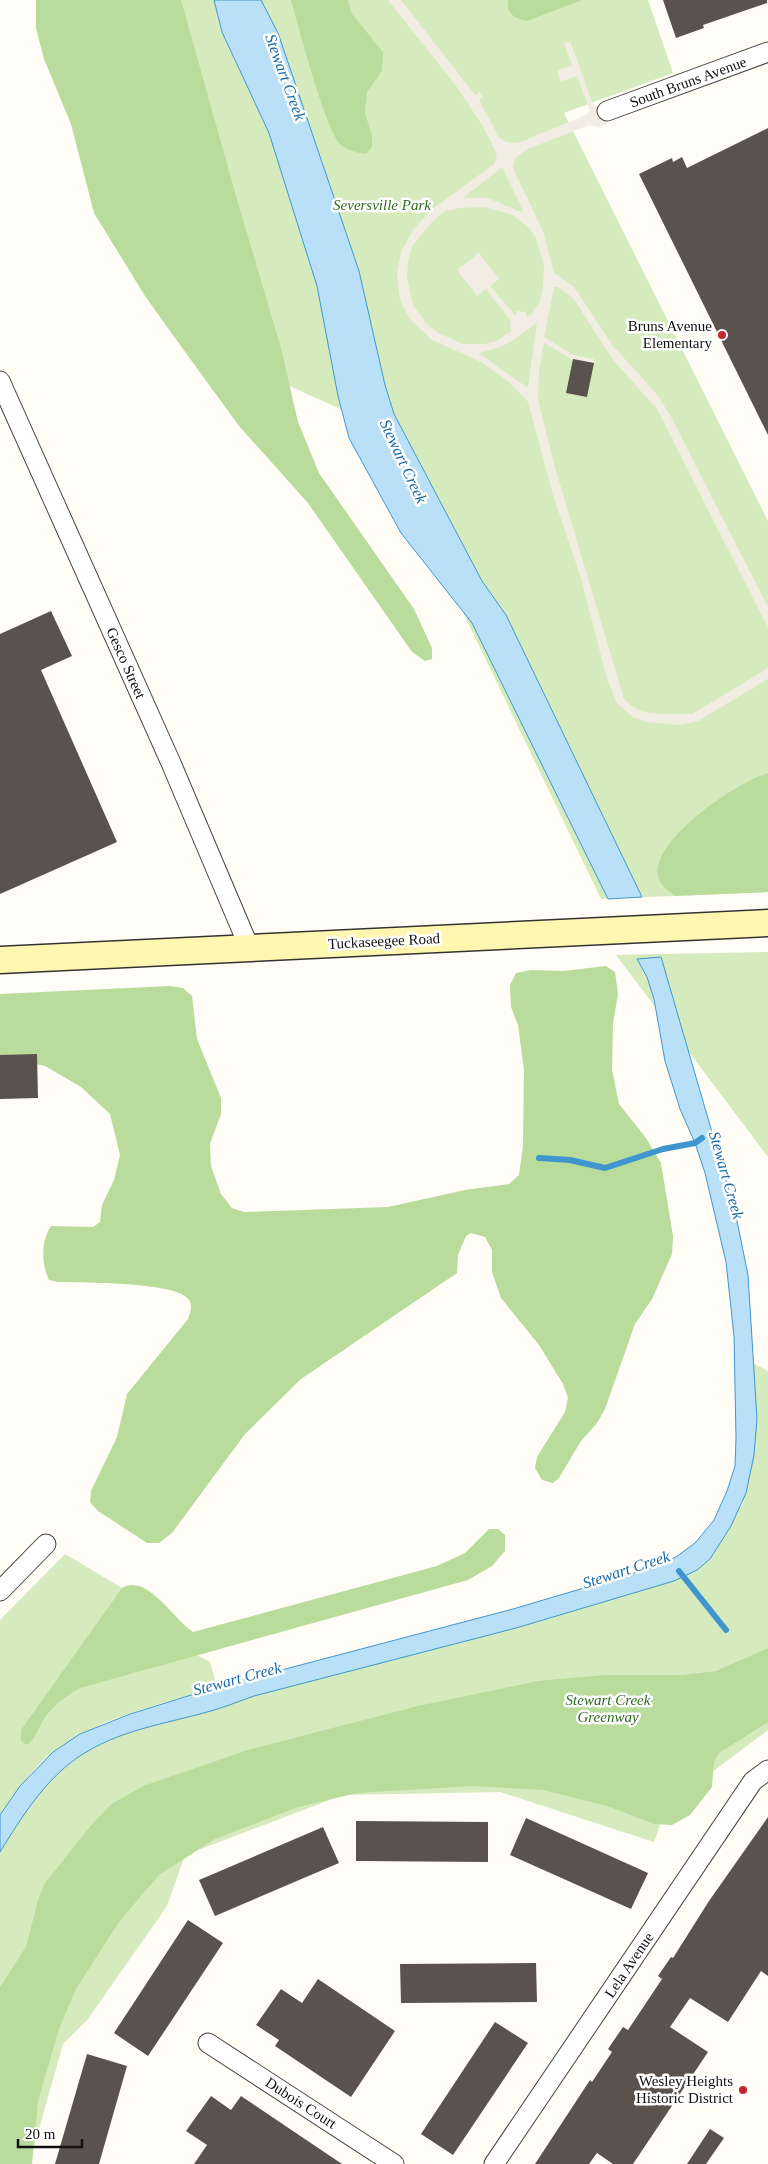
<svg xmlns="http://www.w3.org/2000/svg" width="768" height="2164" font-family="'Times New Roman',serif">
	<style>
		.green { fill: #d5ebbd }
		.forest { fill: #b9dc9c }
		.plaza { fill: #f1ede2; fill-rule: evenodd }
		.water { fill: #b9e0f7; stroke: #3f96cf }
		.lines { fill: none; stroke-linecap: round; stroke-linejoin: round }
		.stream { stroke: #3f96cf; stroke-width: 6 }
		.building { fill: #5a524d }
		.minor-casing { stroke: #444; stroke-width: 21 }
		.secondary-casing { stroke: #333; stroke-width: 29 }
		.minor { stroke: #fff; stroke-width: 19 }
		.secondary { stroke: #fff6b0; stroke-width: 26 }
		.poi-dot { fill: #c4262e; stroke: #fff; stroke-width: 2 }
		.labels { text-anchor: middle; stroke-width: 5; stroke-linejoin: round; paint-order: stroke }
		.street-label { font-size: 15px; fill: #111; stroke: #fff }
		.park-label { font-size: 15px; font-style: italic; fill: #2f6b1f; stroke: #fff }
		.poi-label { font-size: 15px; fill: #111; stroke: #fff; text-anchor: end }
		.water-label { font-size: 16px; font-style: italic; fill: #1768a6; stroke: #fff }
	</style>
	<rect width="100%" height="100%" fill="#fffdf5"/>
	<!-- green -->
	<path class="green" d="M 98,0 L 648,0 L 673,73 L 564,113 L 768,521 L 768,892 L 601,899 L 372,423 L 171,333 L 54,73 Z
		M 768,952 L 768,1157 L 616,955 Z
		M 744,1358 L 768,1371 L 768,1730 L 667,1806 L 654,1842 L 500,1792 L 343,1795 L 185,1855 L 167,1906 L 88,2019 L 63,2044 L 29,2164 L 0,2164 L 0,1830 L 83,1746 L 267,1681 L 524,1614 L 710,1547 L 743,1504 Z
		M 65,1554 L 122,1588 L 173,1641 L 210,1662 L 217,1687 C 163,1704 101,1716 54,1751 C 32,1768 16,1793 0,1815 L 0,1620 Z"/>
	<!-- forest -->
	<path class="forest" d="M 36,0 L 181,0 L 238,203 L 281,348 L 298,422 L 319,473 L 414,609 L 432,648 L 432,659 L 425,661 L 412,652 L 308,503 L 239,426 L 183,349 L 145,296 L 94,213 L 71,124 L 44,59 L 36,28 Z
		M 291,0 L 348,0 L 352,14 L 383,52 L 382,71 L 367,92 L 365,113 L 372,136 L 372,147 L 366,154 C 358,153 347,150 341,145 C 326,132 298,25 291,0 Z
		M 508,0 L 582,0 L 527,21 C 515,19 506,14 508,0 Z
		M 768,773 L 768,892 L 675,896 C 668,890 660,886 658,876 C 651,840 737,782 768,773 Z
		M 606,966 L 615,972 L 618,994 L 613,1023 L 612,1070 L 619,1104 L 646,1138 L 661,1163 L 673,1236 L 672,1254 L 652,1299 L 635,1324 L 605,1409 L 597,1423 L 581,1441 L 559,1478 L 553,1483 L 542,1480 L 535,1468 L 537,1457 L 565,1412 L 568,1398 L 563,1384 L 539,1345 L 501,1298 L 492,1272 L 492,1250 L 485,1237 L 471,1233 L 466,1236 L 458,1255 L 457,1273 L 301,1379 L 245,1434 L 172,1533 L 159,1543 L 147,1543 L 98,1511 L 90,1502 L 91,1491 L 117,1437 L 127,1394 L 188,1319 C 190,1312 193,1307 189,1300 C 177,1281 81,1283 57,1282 L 49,1280 C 41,1263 41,1242 51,1226 L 93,1227 L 100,1222 L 102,1205 L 114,1180 L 120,1155 L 110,1114 L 81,1087 L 45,1066 L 0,1056 L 0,994 L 170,986 L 183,988 L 192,996 L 197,1039 L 221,1098 L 221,1114 L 210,1144 L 211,1166 L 221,1194 L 232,1208 L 244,1212 L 388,1207 L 465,1190 L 509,1184 L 519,1175 L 523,1146 L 524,1070 L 518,1025 L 511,1007 L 510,985 L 516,973 L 531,970 L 563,971 Z
		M 489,1529 L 498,1529 L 505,1535 L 505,1551 L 492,1566 L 468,1580 L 80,1688 C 65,1697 54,1704 44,1719 C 38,1728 36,1738 27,1745 L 21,1741 L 21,1730 L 122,1588 C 147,1573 173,1619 193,1632 L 437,1566 L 465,1553 Z
		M 768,1648 L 768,1722 L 719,1753 L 714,1761 L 712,1787 L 690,1815 L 672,1825 L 654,1824 L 610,1807 L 543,1790 L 473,1786 L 357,1793 L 298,1807 L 215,1839 L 159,1875 L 119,1922 L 76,1989 L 59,2029 L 38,2101 L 32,2164 L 0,2164 L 0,1987 L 26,1947 L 38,1900 L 45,1883 L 88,1829 L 110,1805 L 143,1786 L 251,1749 L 418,1706 L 538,1681 L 604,1675 L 682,1675 L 716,1671 Z"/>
	<!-- plaza -->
	<path class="plaza" d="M 388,0 L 401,0 L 475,95 L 480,92 L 483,97 L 479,100 L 499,137 L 506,142 L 518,143 L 584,116 L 590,111 L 577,76 L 561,82 L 557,71 L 572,65 L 564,43 L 570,41 L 594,107 L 601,108 L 607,124 L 598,127 L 589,125 L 528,149 L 516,157 L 513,166 L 515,173 L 543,231 L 554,273 L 574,287 L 613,346 L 656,393 L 670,415 L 768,607 L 768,628 L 657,409 L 614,361 L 573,298 L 558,287 L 554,287 L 544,337 L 573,355 L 594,359 L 594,363 L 573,360 L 544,343 L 539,371 L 538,399 L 554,464 L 624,699 L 631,706 L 644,712 L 662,714 L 692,714 L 768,668 L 768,679 L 698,721 L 680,725 L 648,722 L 634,718 L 617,703 L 607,679 L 581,578 L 553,495 L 528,402 L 510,383 L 490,368 L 477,360 L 432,340 L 410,319 L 404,308 L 400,299 L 397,274 L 401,252 L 413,230 L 430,211 L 427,207 L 419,214 L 412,206 L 424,197 L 434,208 L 494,164 L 497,154 L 484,128 L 457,87 ZM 502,167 L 522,208 L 523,213 L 488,198 L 463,198 ZM 485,207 L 513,215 L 530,229 L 536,238 L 544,265 L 543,288 L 540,301 L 531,315 L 526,317 L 526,312 L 517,311 L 516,315 L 514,314 L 490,286 L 499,279 L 479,253 L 457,270 L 477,296 L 486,289 L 510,320 L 511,331 L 497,341 L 486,344 L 463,344 L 438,333 L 426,323 L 413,305 L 407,278 L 408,262 L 412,246 L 434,220 L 445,211 L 458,208 ZM 537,323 L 530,372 L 528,388 L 479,353 L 500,347 L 512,341 Z"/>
	<!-- water -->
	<path class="water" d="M 214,0 L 261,0 L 278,33 L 359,271 L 385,385 L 394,414 L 482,581 L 506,615 L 642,897 L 608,899 L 472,623 L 401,533 L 349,438 L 338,396 L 317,286 L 269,133 L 222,32 Z
		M 661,957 L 735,1211 L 748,1275 L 757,1419 L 754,1455 L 746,1493 L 731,1526 L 710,1559 L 697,1570 L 674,1581 L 516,1628 L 254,1696 C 240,1701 225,1707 211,1711 C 165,1724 117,1730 77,1758 C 44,1781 21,1818 0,1852 L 0,1815 L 20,1786 L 53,1752 L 80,1734 L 130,1714 L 217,1687 L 513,1609 L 648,1569 L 676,1557 L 695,1543 L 714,1520 L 727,1491 L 735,1466 L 736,1438 L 734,1336 L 726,1262 L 705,1173 L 695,1143 L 680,1109 L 665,1061 L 654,999 L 647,977 L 637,959 Z"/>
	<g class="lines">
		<!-- stream -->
		<path class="stream" d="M 539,1158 L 570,1160 L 605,1168 L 663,1149 L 695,1143 L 702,1138
			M 679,1571 L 726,1630"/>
	</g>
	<!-- building -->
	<path class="building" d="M 663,0 L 767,0 L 767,3 L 703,25 L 704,28 L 676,38 Z
		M 768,128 L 768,435 L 639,174 L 672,158 L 673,162 L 682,157 L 687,168 Z
		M 573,359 L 594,363 L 587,397 L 566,393 Z
		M 51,611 L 72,656 L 41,670 L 117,842 L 0,894 L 0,634 Z
		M 37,1054 L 38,1098 L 0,1099 L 0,1055 Z
		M 768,1817 L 768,1976 L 761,1971 L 728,2022 L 690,1998 L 670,2027 L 708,2052 L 633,2164 L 613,2164 L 597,2153 L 589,2164 L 535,2164 L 590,2080 L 592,2082 L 612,2052 L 608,2049 L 623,2027 L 628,2030 L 662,1979 L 658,1976 L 671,1957 L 673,1958 L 709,1901 Z
		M 526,1818 L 648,1873 L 631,1909 L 510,1855 Z
		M 356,1821 L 488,1822 L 488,1862 L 356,1861 Z
		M 323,1827 L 339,1863 L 215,1916 L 199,1880 Z
		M 188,1920 L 223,1943 L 148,2056 L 114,2033 Z
		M 536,1963 L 537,2002 L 401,2003 L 400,1964 Z
		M 318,1979 L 395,2031 L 351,2097 L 275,2046 L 279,2040 L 256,2025 L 281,1989 L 302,2003 Z
		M 495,2022 L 528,2043 L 453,2155 L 421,2134 Z
		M 87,2054 L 127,2066 L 99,2164 L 55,2164 Z
		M 211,2096 L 231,2110 L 241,2096 L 342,2164 L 194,2164 L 207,2145 L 186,2131 Z
		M 710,2129 L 724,2138 L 706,2164 L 687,2164 Z"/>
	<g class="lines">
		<defs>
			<path id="minor" d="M 607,111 L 768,52
				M 0,381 L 171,763 L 249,947
				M 0,1591 L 46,1544
				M 208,2043 L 394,2164
				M 494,2164 L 753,1781 L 768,1770"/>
			<path id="secondary" d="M 0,960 L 768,923"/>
		</defs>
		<!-- minor casing -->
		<use href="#minor" class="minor-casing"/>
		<!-- secondary casing -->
		<use href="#secondary" class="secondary-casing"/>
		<!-- minor -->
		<use href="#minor" class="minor"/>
		<!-- secondary -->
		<use href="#secondary" class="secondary"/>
	</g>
	<!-- markers -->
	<g class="poi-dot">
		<circle cx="722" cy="335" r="5"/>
		<circle cx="743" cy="2090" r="5"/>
	</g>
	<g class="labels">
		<!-- street labels -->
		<g class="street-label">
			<text transform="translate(688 82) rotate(-20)" y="5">South Bruns Avenue</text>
			<text transform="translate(126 663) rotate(66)" y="5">Gesco Street</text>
			<text transform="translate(384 941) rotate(-3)" y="5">Tuckaseegee Road</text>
			<text transform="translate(629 1965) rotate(-56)" y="5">Lela Avenue</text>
			<text transform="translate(301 2103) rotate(33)" y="5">Dubois Court</text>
		</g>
		<!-- park labels -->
		<g class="park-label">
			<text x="382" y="210">Seversville Park</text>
			<text x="608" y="1705">Stewart Creek<tspan x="608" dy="17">Greenway</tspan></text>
		</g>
		<!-- poi labels -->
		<g class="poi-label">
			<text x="712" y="331">Bruns Avenue<tspan x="712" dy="17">Elementary</tspan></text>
			<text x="733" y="2086">Wesley Heights<tspan x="733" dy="17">Historic District</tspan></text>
		</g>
		<!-- water labels -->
		<g class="water-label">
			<text transform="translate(286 77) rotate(70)" y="6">Stewart Creek</text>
			<text transform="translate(404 461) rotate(65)" y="6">Stewart Creek</text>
			<text transform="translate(727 1175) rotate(74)" y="6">Stewart Creek</text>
			<text transform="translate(626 1569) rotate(-18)" y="6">Stewart Creek</text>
			<text transform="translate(237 1678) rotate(-15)" y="6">Stewart Creek</text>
		</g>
	</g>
	<!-- scale -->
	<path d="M18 2139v8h64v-8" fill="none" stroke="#111111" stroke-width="2.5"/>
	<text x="25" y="2139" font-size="15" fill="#111111" stroke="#ffffff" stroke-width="4" paint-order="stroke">20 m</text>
</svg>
